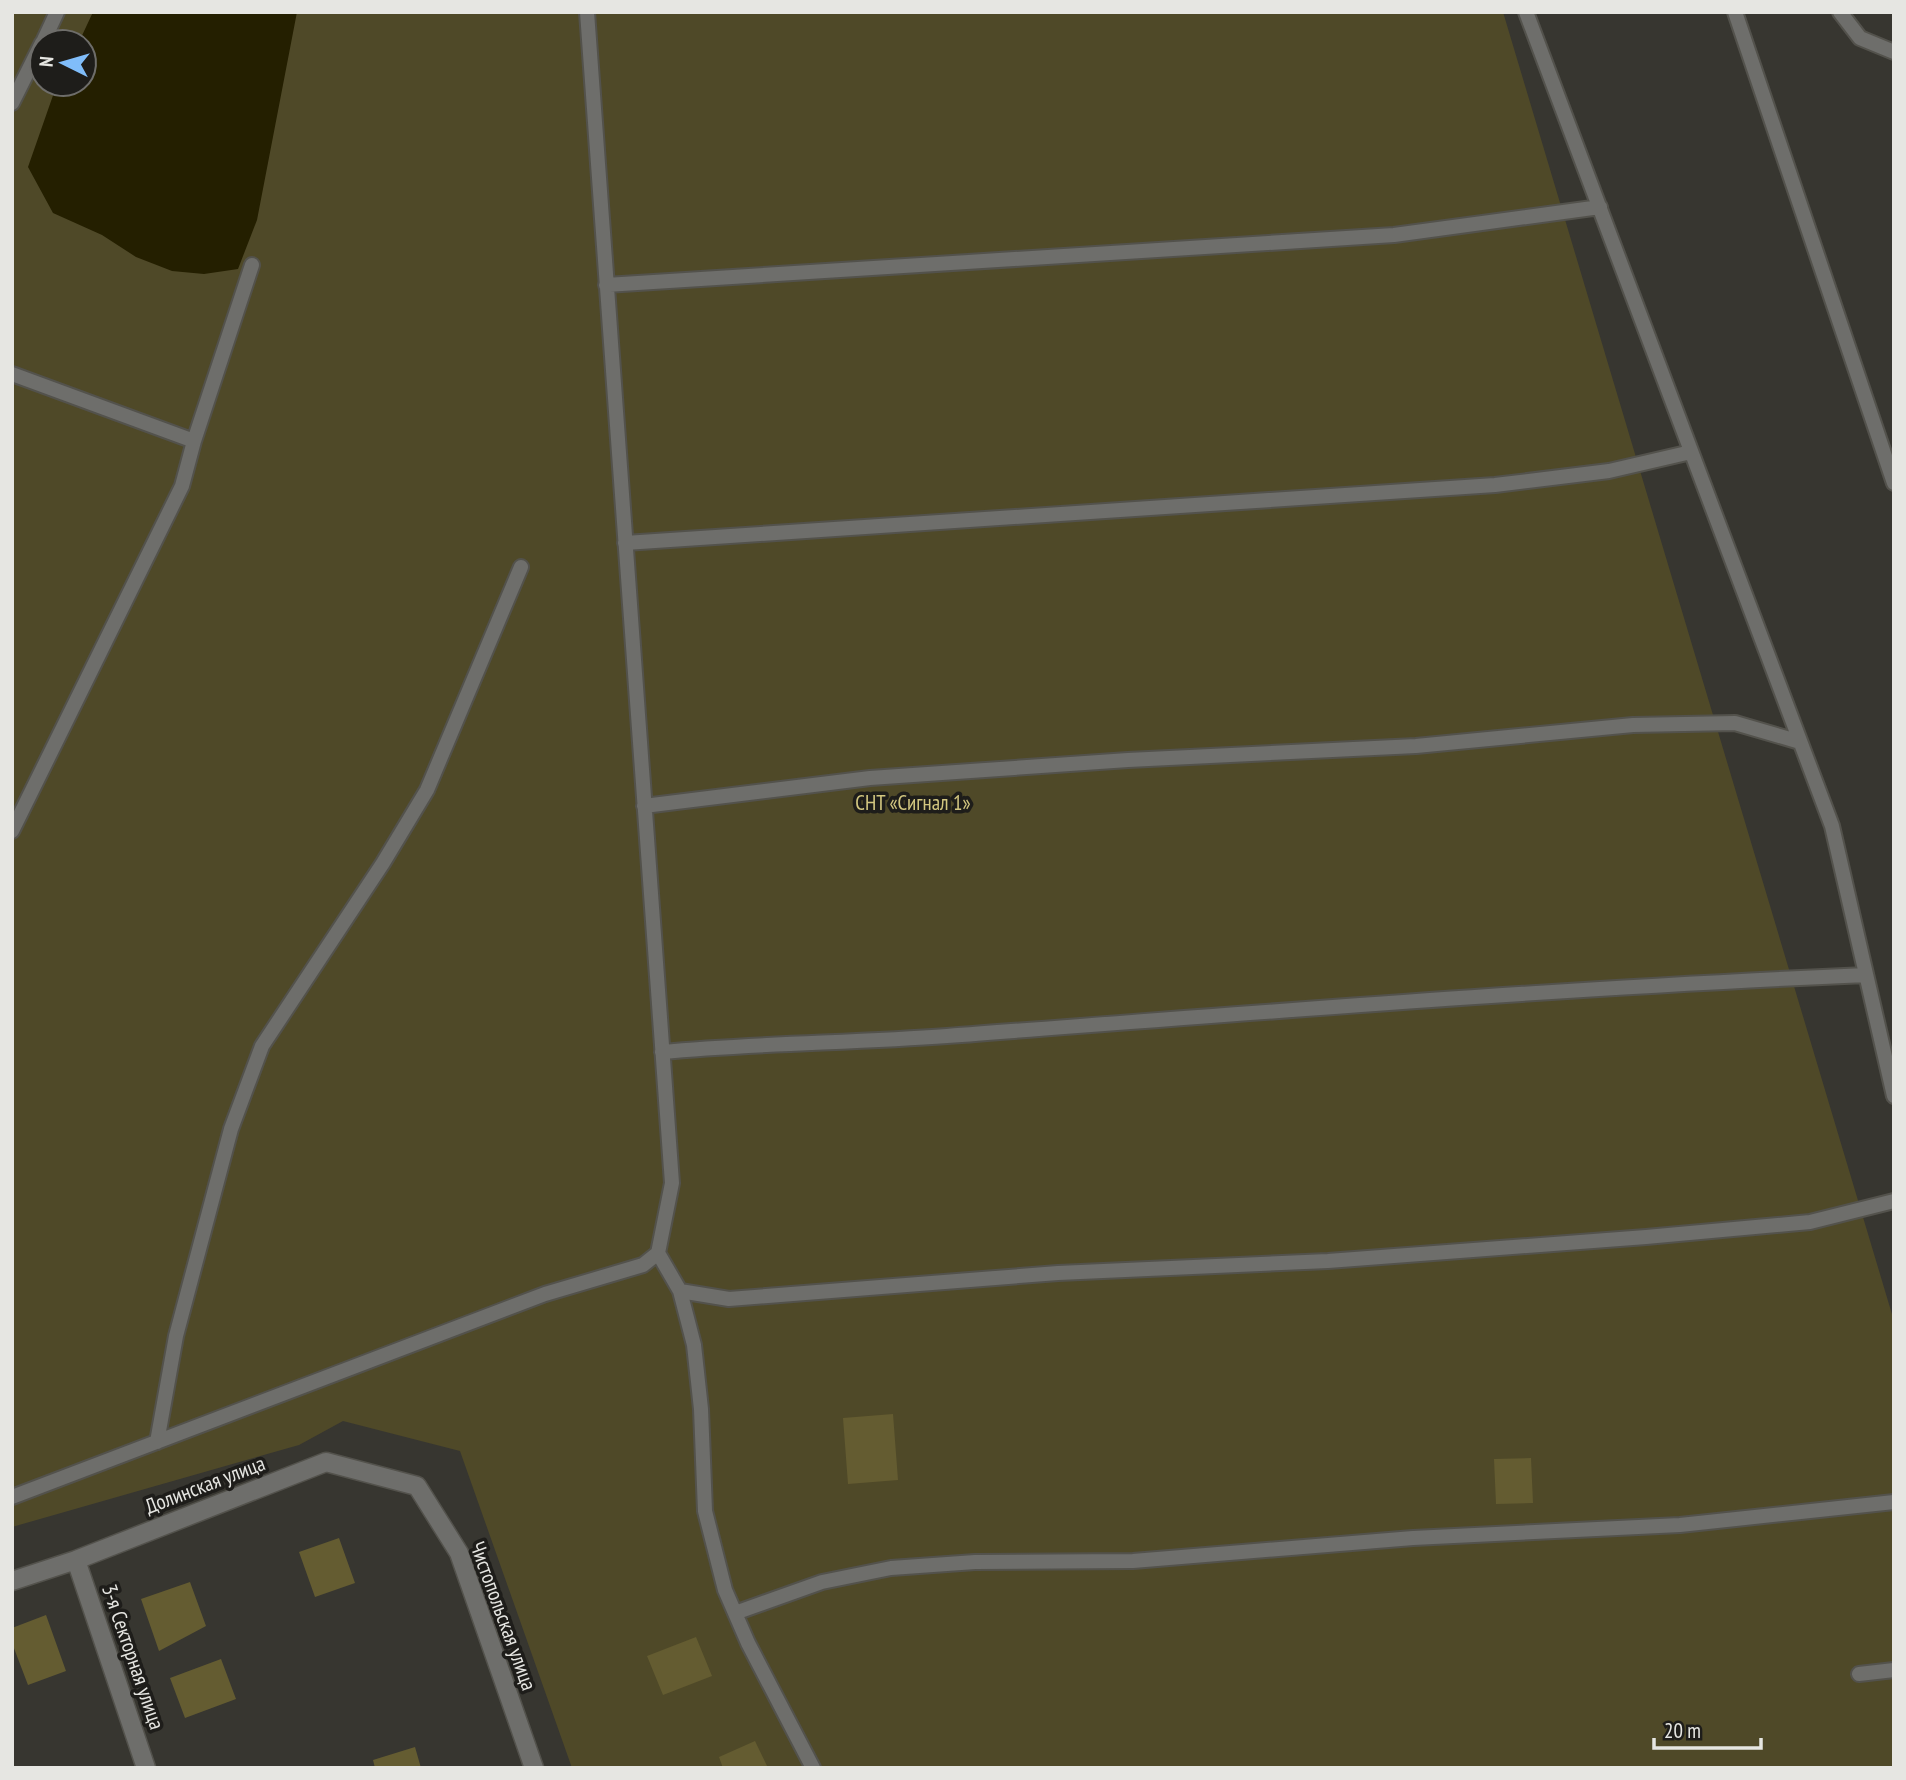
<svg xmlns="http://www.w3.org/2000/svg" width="1906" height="1780" font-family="'PT Sans Narrow',sans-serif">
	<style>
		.green { fill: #4f4928; fill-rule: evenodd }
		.water { fill: #241f00 }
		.building { fill: #645c31 }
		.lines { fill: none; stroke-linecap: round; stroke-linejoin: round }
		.service-casing { stroke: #53524c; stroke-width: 18 }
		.minor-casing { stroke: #53524c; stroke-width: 21 }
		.service { stroke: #6e6e6b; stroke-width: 14 }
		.minor { stroke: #6e6e6b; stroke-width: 18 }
		.labels { text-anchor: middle; stroke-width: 7; stroke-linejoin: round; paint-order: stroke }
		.park-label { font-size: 21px; fill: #d3c780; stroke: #1e1d1a }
		.street-label { font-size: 21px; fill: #e6e6e2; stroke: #1e1d1a }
	</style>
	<rect width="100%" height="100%" fill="#373630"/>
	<!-- green -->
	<path class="green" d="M 12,12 L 1503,12 L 1894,1321 L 1894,1768 L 572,1768 L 460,1451 L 343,1421 L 299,1445 L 12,1527 ZM 42,42 L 84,42 L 84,84 L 42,84 Z"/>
	<!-- water -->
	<path class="water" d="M 93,12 L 297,12 L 257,220 L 238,269 L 204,274 L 172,271 L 136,257 L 102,235 L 53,213 L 28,167 L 57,84 L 84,84 L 84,42 L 79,42 Z"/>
	<!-- building -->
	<path class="building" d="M 893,1414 L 898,1480 L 848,1484 L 843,1418 Z
		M 1531,1458 L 1533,1503 L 1496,1504 L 1494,1459 Z
		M 339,1538 L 355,1583 L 315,1597 L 299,1552 Z
		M 190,1582 L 206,1626 L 159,1651 L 141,1599 Z
		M 46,1615 L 66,1671 L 28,1685 L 12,1643 L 12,1628 Z
		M 696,1637 L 712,1676 L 663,1695 L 647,1656 Z
		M 221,1659 L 236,1699 L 185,1718 L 170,1678 Z
		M 755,1741 L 768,1768 L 723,1768 L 719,1757 Z
		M 415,1747 L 421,1768 L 375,1768 L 373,1760 Z"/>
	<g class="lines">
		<defs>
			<path id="service" d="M 1526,12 L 1832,826 L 1894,1096
				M 1735,12 L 1894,483
				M 1840,12 L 1860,38 L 1894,52
				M 43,42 L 57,12
				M 12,103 L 42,43
				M 606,285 L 1394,235 L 1600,207
				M 12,374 L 194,441 L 182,486 L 12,831
				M 194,441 L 252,265
				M 625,543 L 1495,485 L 1609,471 L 1691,452
				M 644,806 L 870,778 L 1128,760 L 1416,746 L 1633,725 L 1735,723 L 1800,742
				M 662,1052 C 757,1043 852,1043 947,1036 C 1253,1013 1559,988 1866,975
				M 658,1253 L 680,1291 L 694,1345 L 701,1409 L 705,1511 L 725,1590 L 748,1643 L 813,1768
				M 680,1291 L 729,1299 L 1058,1273 L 1328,1261 L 1646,1237 L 1810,1222 L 1894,1201
				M 157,1442 L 176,1336 L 231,1129 L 262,1046 L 383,863 L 427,790 L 521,567
				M 12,1497 L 545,1294 L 643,1265 L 658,1253 L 672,1183 L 587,12
				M 735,1613 L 822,1582 L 891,1568 L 975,1562 L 1133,1561 L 1413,1538 L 1680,1525 L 1894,1502
				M 1859,1674 L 1894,1670"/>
			<path id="minor" d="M 76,1560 L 146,1768
				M 12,1581 L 76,1560 L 326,1462 L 417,1486 L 459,1553 L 534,1768"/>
		</defs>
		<!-- service casing -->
		<use href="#service" class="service-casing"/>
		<!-- minor casing -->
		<use href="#minor" class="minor-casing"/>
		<!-- service -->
		<use href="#service" class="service"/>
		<!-- minor -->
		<use href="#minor" class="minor"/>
	</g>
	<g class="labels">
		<!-- park labels -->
		<g class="park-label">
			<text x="913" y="810">СНТ «Сигнал 1»</text>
		</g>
		<!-- street labels -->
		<g class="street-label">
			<text transform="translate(205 1485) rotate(-21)" y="7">Долинская улица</text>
			<text transform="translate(503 1616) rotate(70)" y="7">Чистопольская улица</text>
			<text transform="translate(133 1657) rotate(71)" y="7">3-я Секторная улица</text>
		</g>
	</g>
	<!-- border -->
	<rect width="1906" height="1780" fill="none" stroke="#e6e6e2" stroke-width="28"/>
	<!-- north arrow -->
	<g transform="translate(63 63) rotate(275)"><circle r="33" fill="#1e1d1a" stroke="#6e6d6a" stroke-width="2"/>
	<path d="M0-5L12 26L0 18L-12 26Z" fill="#80bdfa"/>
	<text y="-10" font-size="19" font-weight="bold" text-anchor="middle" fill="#e6e6e2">N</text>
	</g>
	<!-- scale -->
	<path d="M1654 1738v10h107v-10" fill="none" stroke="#e6e6e2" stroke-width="3.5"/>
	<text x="1664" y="1738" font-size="21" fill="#e6e6e2" stroke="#1e1d1a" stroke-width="5" paint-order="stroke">20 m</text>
</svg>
